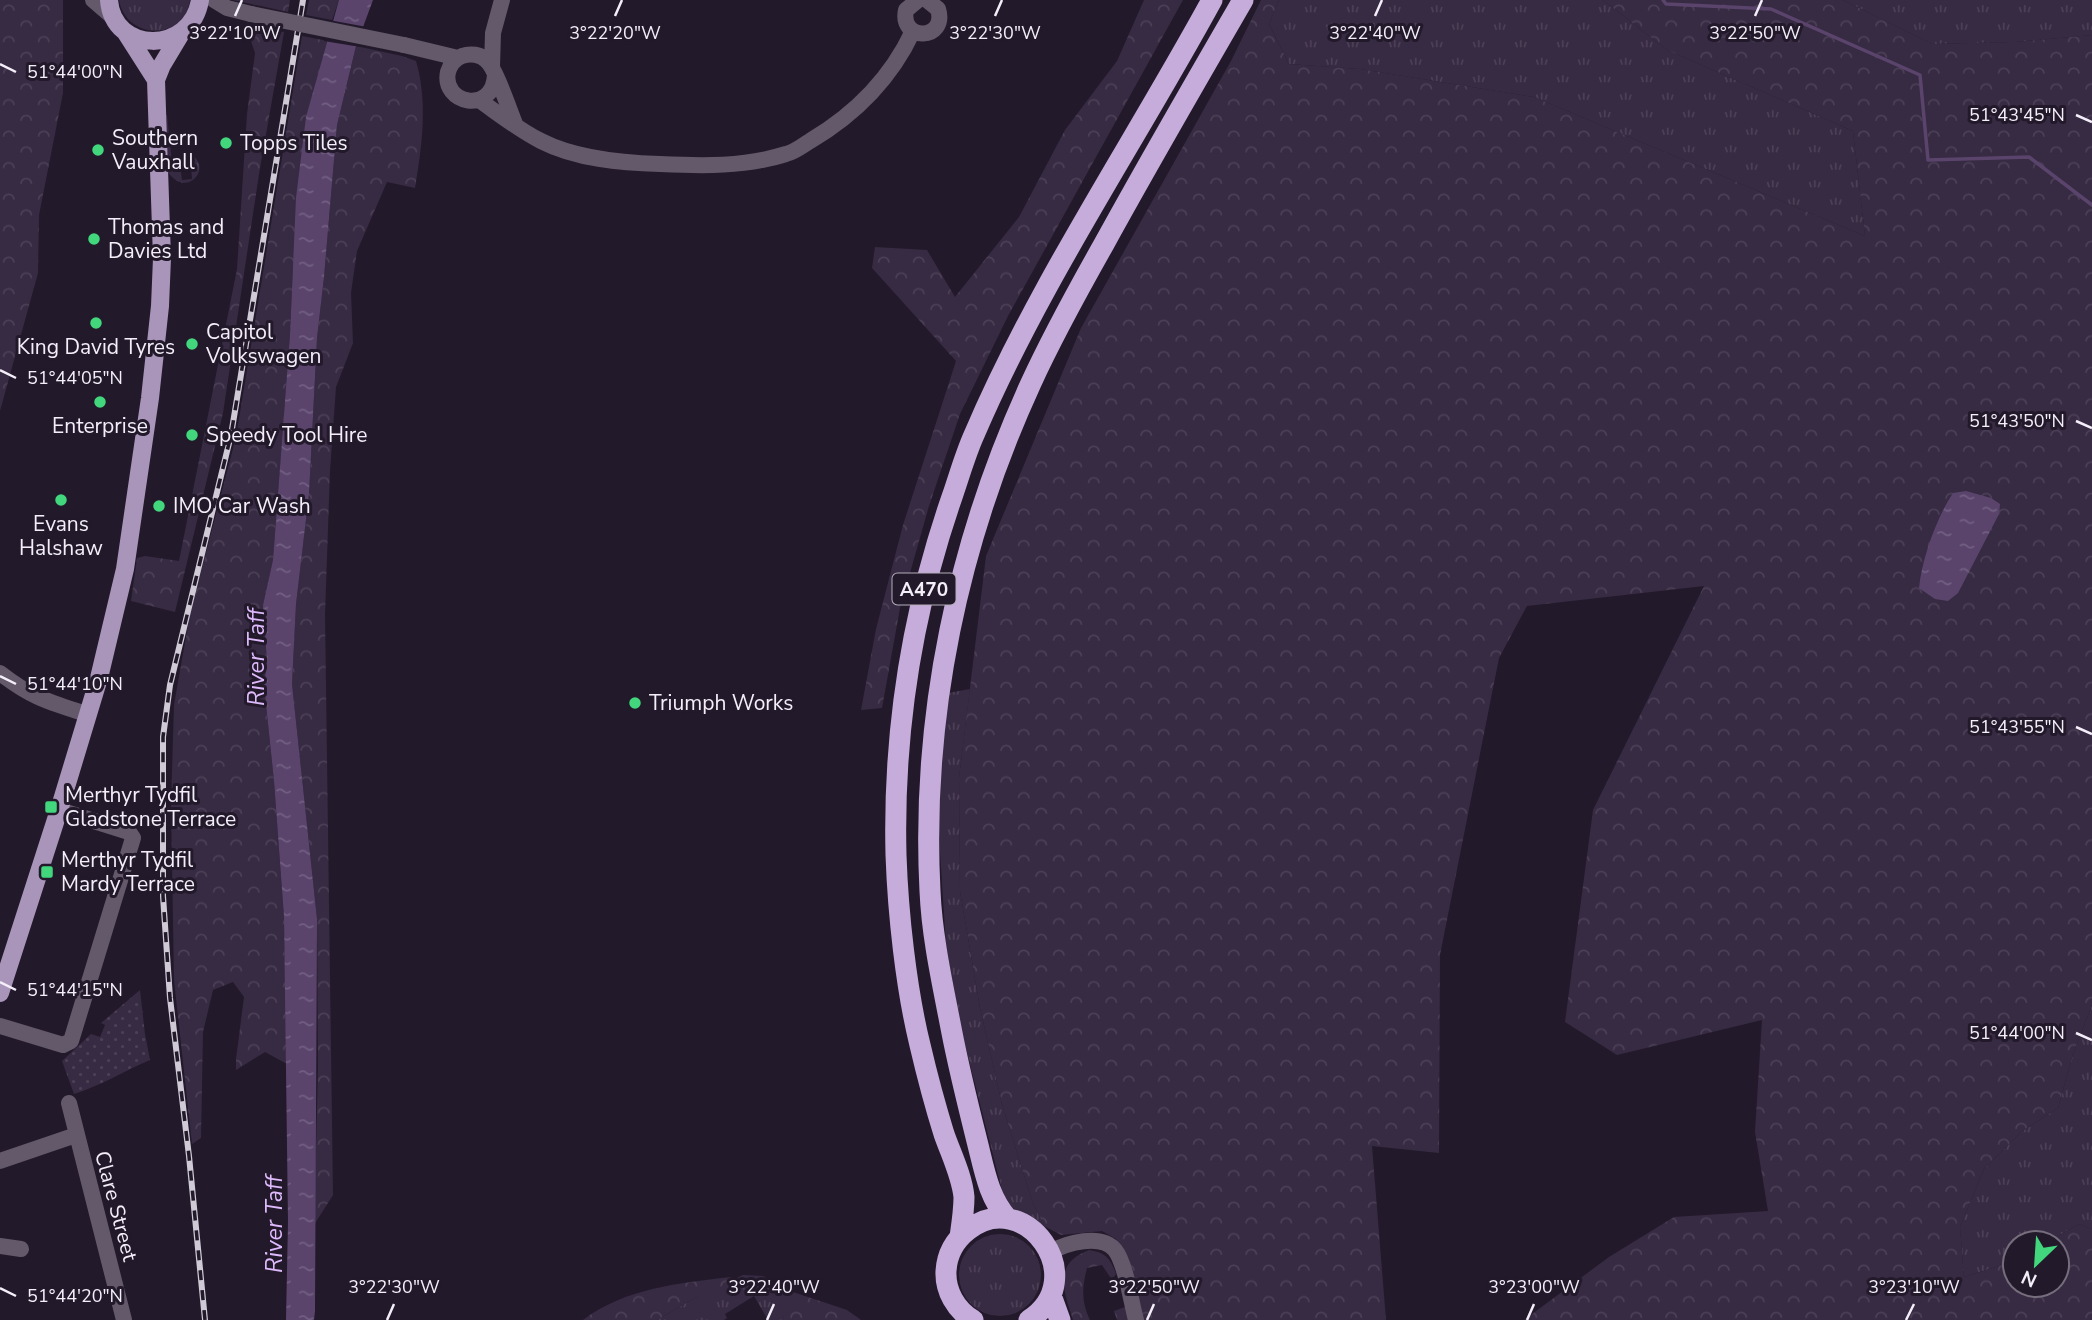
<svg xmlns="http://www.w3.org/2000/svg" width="2092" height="1320" font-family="'Nunito Sans',sans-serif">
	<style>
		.grass { fill: url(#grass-tufts) }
		.forest { fill: url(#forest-crowns) }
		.park { fill: url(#park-dots) }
		.water { fill: url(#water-ripples) }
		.pier { fill: #22192a }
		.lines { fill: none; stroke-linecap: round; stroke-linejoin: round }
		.stream { stroke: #5a446c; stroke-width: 3.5 }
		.minor { stroke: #63596b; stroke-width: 16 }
		.major { stroke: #a995ba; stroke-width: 18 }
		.highway { stroke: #c5acda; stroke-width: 21 }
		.rail-casing { stroke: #d0cad6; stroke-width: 6 }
		.rail { stroke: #22192a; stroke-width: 3.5; stroke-dasharray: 10; stroke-linecap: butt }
		.minor-bridge { stroke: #63596b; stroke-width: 16 }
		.ticks { fill: none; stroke: #f4eef9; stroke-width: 2.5 }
		.poi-dot { fill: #42d77c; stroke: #22192a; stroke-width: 2.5 }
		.labels { text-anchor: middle; stroke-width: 6; stroke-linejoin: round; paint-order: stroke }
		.shield { fill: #22192a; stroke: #b5aebb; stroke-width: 2 }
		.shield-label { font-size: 19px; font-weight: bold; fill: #f4eef9 }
		.poi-label { font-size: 21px; fill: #f4eef9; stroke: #22192a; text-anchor: start }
		.street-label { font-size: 21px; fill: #f4eef9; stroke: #22192a }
		.water-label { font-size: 23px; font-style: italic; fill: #debafd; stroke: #22192a }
		.ticks-label { font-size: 18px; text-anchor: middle; fill: #f4eef9; stroke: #22192a; stroke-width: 6; stroke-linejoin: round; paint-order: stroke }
	</style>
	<defs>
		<pattern id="grass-tufts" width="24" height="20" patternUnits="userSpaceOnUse" patternTransform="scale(1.75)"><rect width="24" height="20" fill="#372a43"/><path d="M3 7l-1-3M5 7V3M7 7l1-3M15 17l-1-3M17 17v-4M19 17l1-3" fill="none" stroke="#4b3f56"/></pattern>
		<pattern id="forest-crowns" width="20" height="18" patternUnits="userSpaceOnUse" patternTransform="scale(1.75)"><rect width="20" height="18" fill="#372a43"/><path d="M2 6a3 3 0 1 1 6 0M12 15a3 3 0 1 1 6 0" fill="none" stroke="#4b3f56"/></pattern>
		<pattern id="park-dots" width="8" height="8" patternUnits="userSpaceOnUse" patternTransform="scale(1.75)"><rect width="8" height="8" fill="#372a43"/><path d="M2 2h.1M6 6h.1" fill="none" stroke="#4b3f56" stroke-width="1.8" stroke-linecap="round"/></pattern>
		<pattern id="water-ripples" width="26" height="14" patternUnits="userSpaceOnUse" patternTransform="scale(1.75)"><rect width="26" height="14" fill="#5a446c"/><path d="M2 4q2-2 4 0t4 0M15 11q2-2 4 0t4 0" fill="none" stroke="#725f82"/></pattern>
	</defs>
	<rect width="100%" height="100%" fill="#22192a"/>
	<!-- grass -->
	<path class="grass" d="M 119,0 L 190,0 C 184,42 126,40 119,0 Z
		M 1279,0 L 1603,0 L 1667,50 L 1853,131 L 1865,236 L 1534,97 L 1360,69 L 1289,64 L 1269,24 Z
		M 1843,0 L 2092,0 L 2092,35 L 2015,42 L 1932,44 Z
		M 166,115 L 167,115 L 173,172 L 181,172 L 182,180 L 192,179 L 190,154 C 214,166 187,200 168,172 Z
		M 970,689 L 959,778 L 960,891 L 980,1008 L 1002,1104 L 1032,1201 L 1044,1226 L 1013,1208 L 1004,1198 L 962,1033 L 946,945 L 939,836 L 942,741 L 948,693 Z
		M 2092,1005 L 2092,1229 L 2079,1224 L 2046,1243 L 2015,1243 L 2015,1261 L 1964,1277 L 1960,1227 L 1984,1169 L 2021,1132 L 2058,1108 L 2073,1054 Z
		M959 1275a41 41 0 1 1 82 0a41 41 0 1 1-82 0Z
		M 743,1275 L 763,1276 L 781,1288 L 786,1300 L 786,1312 L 782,1320 L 768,1320 L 754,1296 L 725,1314 L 727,1318 L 724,1320 L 657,1320 L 693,1299 Z"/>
	<!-- forest -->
	<path class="forest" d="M 0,0 L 63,0 L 63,93 L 39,215 L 38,273 L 0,411 Z
		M 233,0 L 290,0 L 288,12 Z
		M 309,0 L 339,0 L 332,20 L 306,15 Z
		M 1144,0 L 1183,0 L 1008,316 L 960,414 L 929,506 L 900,608 L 882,708 L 861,710 L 876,629 L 903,525 L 956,361 L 872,268 L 875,247 L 927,250 L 955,297 L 1019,217 L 1065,130 L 1117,61 Z
		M 1261,0 L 1279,0 L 1269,24 L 1289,64 L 1360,69 L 1534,97 L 1865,236 L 1853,131 L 1667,50 L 1603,0 L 1843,0 L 1932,44 L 2015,42 L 2092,35 L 2092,1005 L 2073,1054 L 2058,1108 L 2021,1132 L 1984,1169 L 1960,1227 L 1964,1277 L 2015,1261 L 2015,1285 L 2057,1285 L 2057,1243 L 2046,1243 L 2079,1224 L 2092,1229 L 2092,1320 L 1524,1320 L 1609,1257 L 1674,1217 L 1768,1211 L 1755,1132 L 1762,1020 L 1617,1055 L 1565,1022 L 1593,810 L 1704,586 L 1527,606 L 1499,658 L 1440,955 L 1439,1153 L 1372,1146 L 1386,1320 L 1117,1320 L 1114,1311 L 1136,1303 L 1124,1252 L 1116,1239 L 1102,1231 L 1061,1235 L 1044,1226 L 1032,1201 L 1002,1104 L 980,1008 L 960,891 L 959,778 L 986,556 L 1081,328 L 1231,61 Z
		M 248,26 L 284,32 L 259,174 L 223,413 L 175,612 L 131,601 L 137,558 L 145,556 L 179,561 L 237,269 L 247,114 L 255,53 L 251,41 L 243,30 Z
		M 302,36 L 328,41 L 293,266 L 290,334 L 273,561 L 263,605 L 267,662 L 264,685 L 274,781 L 284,917 L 287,1064 L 265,1052 L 236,1070 L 236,1059 L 244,997 L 233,982 L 213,990 L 203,1032 L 201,1138 L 192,1144 L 174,980 L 171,805 L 174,705 L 190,614 L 236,437 Z
		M 356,46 L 402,56 L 416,61 C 428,102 422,146 415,188 L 387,182 L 357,251 L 351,293 L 353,343 L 336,387 L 330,471 L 325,614 L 333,1195 L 314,1225 L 318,1068 L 317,919 L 292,684 L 296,604 L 309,494 L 317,338 L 324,277 L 337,125 Z
		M 1089,1250 C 1105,1252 1111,1259 1116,1274 L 1112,1280 L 1102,1265 L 1087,1268 C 1082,1287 1081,1301 1090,1320 L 1073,1320 C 1064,1291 1052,1264 1089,1250 Z
		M 731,1277 L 730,1283 L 693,1299 L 657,1320 L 583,1320 C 625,1288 680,1283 731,1277 Z
		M 781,1288 L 847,1310 L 861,1320 L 782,1320 C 788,1308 786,1300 781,1288 Z"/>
	<!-- park -->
	<path class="park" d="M 140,990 L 145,1034 L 150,1060 C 124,1071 100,1086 74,1094 L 62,1061 L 91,1034 L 100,1037 L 105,1025 L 101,1023 Z"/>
	<!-- water -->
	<path class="water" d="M 339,0 L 373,0 L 356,46 L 337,125 L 324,277 L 317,338 L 309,494 L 296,604 L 292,684 L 317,919 L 315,1311 L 314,1320 L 286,1320 L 288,1222 L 284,917 L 274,781 L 264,685 L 267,662 L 263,605 L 273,560 L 290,334 L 296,198 L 306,117 Z
		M 1966,491 L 1991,498 L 2000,504 L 1999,514 L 1958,593 L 1948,601 L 1935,599 L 1919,588 C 1922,558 1937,517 1953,493 Z"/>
	<!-- pier -->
	<path class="pier" d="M 329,20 L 367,27 L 360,47 L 324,41 Z"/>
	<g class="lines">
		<!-- stream -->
		<path class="stream" d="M 1663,0 L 1666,4 L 1771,9 L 1920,75 L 1928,160 L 2029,157 L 2092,205"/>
		<!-- minor -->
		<path class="minor" d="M 93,0 L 115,19
			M 214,0 L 227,8 L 251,14
			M 918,0 L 906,10 C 899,42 948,41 938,9 L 927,0
			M 404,45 L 458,58
			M 492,67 L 493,33 L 502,0
			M 495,75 C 493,115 441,104 448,72 C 450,65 455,59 462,56 C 470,53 481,54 487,61 C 496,69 510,112 516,126
			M 479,100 C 499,114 519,130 541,141 C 576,159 621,163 660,164 C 702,166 745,167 786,154 C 795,152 802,146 810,141 C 854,115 891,78 913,31
			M 0,673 C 32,698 49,702 86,714
			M 0,1026 L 63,1045 L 71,1041 L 133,838 L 129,832 L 59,810
			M 69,1103 L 124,1320
			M 0,1161 L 76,1135
			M 0,1246 L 21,1249
			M 1051,1252 C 1066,1243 1101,1233 1115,1250 C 1126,1264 1131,1302 1136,1320"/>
		<!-- major -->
		<path class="major" d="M 109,0 C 113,54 191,55 200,0
			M 126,33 L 156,80
			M 0,993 L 59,810 L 99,678 L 125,569 L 150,398 L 160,306 L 162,258 L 156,80 L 162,65 L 180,35"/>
		<!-- highway -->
		<path class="highway" d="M 1008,1219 C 988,1197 984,1168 977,1141 C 968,1105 959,1069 952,1033 C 943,986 932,938 930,891 C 921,716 958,542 1031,383 C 1053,335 1078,290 1104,244 C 1149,162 1196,81 1243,0
			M 960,1237 C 962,1223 964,1210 964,1197 C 962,1176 951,1154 944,1134 C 935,1105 927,1075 920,1045 C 906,988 898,913 896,855 C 893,733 912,612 952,497 C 959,477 965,455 974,435 C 1039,283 1133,145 1212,0
			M 1051,1295 L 1060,1320
			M 973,1320 C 956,1310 945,1291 946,1271 C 947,1254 955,1240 968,1230 C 1024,1185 1093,1278 1029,1320"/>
		<defs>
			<path id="rail" d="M 205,1320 L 189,1156 L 170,998 L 163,896 L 163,737 L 170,685 L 231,435 L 303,0"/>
		</defs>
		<!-- rail casing -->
		<use href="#rail" class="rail-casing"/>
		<!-- rail -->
		<use href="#rail" class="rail"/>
		<!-- minor-bridge -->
		<path class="minor-bridge" d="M 251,14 L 404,45"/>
	</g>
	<!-- ticks -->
	<path class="ticks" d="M 235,16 L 242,0M 615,16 L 622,0M 995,16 L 1002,0M 1375,16 L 1382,0M 1755,16 L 1762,0M 0,64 L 16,72M 2076,115 L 2092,122M 0,370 L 16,378M 2076,421 L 2092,428M 0,676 L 16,684M 2076,727 L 2092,734M 0,982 L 16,990M 2076,1033 L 2092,1040M 0,1288 L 16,1296M 387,1320 L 394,1304M 767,1320 L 774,1304M 1147,1320 L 1154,1304M 1527,1320 L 1534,1304M 1906,1320 L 1914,1304"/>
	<!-- markers -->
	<g class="poi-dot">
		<circle cx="226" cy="143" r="7"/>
		<circle cx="98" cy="150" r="7"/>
		<circle cx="94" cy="239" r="7"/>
		<circle cx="96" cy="323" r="7"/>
		<circle cx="192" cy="344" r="7"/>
		<circle cx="100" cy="402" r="7"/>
		<circle cx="192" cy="435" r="7"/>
		<circle cx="61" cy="500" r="7"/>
		<circle cx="159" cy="506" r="7"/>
		<circle cx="635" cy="703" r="7"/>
		<rect x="44" y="800" width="14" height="14" rx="3.5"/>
		<rect x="40" y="865" width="14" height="14" rx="3.5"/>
	</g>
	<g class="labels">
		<!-- shield labels -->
		<rect class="shield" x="892.5" y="573.5" width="63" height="31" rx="5"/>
		<g class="shield-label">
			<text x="924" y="596">A470</text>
		</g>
		<!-- poi labels -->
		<g class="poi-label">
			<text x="112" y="145">Southern<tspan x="112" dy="24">Vauxhall</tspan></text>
			<text x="240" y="150">Topps Tiles</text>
			<text x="108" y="234">Thomas and<tspan x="108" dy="24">Davies Ltd</tspan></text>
			<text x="206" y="339">Capitol<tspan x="206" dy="24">Volkswagen</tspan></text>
			<text x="96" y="354" text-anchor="middle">King David Tyres</text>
			<text x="100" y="433" text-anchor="middle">Enterprise</text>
			<text x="206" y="442">Speedy Tool Hire</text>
			<text x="173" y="513">IMO Car Wash</text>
			<text x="61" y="531" text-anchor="middle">Evans<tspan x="61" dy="24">Halshaw</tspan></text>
			<text x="649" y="710">Triumph Works</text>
			<text x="65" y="802">Merthyr Tydfil<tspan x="65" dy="24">Gladstone Terrace</tspan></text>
			<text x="61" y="867">Merthyr Tydfil<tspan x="61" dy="24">Mardy Terrace</tspan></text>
		</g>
		<!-- street labels -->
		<g class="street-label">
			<text transform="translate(116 1206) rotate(75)" y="7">Clare Street</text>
		</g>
		<!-- water labels -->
		<g class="water-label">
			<text transform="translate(256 657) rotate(-90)" y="8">River Taff</text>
			<text transform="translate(274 1224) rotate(-90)" y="8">River Taff</text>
		</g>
	</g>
	<g class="ticks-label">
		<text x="235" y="39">3°22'10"W</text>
		<text x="615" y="39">3°22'20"W</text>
		<text x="995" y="39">3°22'30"W</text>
		<text x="1375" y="39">3°22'40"W</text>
		<text x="1755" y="39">3°22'50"W</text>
		<text x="75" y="78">51°44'00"N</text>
		<text x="2017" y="121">51°43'45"N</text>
		<text x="75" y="384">51°44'05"N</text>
		<text x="2017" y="427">51°43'50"N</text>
		<text x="75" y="690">51°44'10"N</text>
		<text x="2017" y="733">51°43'55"N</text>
		<text x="75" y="996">51°44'15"N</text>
		<text x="2017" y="1039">51°44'00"N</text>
		<text x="394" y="1293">3°22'30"W</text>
		<text x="774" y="1293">3°22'40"W</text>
		<text x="1154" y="1293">3°22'50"W</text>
		<text x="1534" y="1293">3°23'00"W</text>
		<text x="1914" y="1293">3°23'10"W</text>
		<text x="75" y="1302">51°44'20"N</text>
	</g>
	<!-- north arrow -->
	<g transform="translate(2036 1264) rotate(205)"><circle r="33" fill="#22192a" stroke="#766e7d" stroke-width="2"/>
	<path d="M0-5L12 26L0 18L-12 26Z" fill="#42d77c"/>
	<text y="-10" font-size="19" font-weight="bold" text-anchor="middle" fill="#f4eef9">N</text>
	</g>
</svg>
